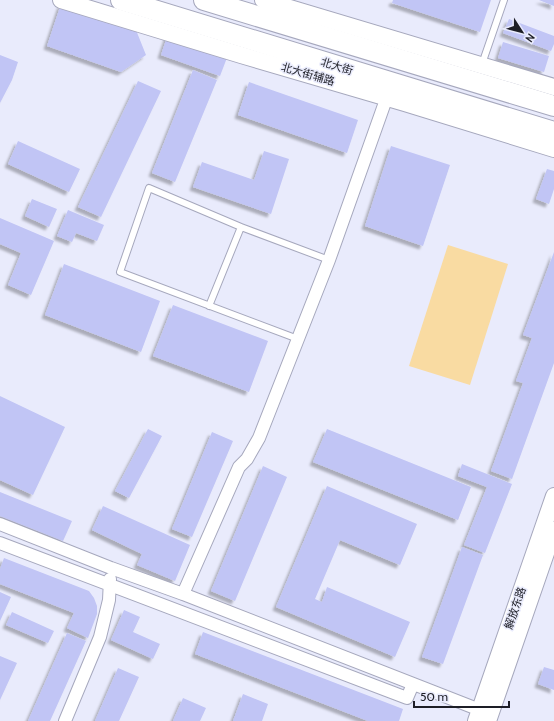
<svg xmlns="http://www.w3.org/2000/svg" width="554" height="721" font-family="Cabin,'Noto Sans SC',sans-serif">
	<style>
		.pitch { fill: #f9dba2 }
		.building { fill: #c1c5f5; filter: url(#shadow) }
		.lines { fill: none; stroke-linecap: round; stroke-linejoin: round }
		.service-casing { stroke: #a6a8bd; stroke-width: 8 }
		.minor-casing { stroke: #a6a8bd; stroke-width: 14 }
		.tertiary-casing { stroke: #a6a8bd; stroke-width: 18 }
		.primary-casing { stroke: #a6a8bd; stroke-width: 22 }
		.service { stroke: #fff; stroke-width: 6 }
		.minor { stroke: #fff; stroke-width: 12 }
		.tertiary { stroke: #fff; stroke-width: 16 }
		.primary { stroke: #fff; stroke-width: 20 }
		.labels { text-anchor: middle; stroke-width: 3; stroke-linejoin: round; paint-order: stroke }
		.street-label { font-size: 11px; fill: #1d1e26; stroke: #e9ebfc }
	</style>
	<defs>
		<filter id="shadow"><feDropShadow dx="-3.5" dy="3.5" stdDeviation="1" flood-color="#0004"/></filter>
	</defs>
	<rect width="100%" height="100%" fill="#e9ebfc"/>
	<!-- pitch -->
	<path class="pitch" d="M 448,245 L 508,264 L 470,385 L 409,366 Z"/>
	<!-- building -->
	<path class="building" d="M 393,0 L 491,0 L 480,32 L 392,3 Z
		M 539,0 L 554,0 L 554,6 Z
		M 61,4 L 136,30 L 146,55 L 121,72 L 47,46 Z
		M 509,19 L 554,36 L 554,44 L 551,51 L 503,33 Z
		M 168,34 L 228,55 L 220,76 L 161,55 Z
		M 503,42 L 549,56 L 544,72 L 498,58 Z
		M 0,55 L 18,62 L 12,80 L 0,103 Z
		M 193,70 L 217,80 L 175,182 L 152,173 Z
		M 138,81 L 161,91 L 101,217 L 78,207 Z
		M 249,82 L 358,120 L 347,153 L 238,115 Z
		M 18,141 L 80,169 L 69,192 L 8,164 Z
		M 391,146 L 450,165 L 423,246 L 365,226 Z
		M 264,151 L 289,159 L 271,214 L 193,187 L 202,162 L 254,180 Z
		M 547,169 L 554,171 L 554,189 L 549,204 L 536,199 Z
		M 32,199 L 57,209 L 49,227 L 25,216 Z
		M 68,210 L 104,225 L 97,241 L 76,233 L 72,242 L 57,236 Z
		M 0,218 L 54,241 L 31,295 L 8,285 L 21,253 L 0,244 Z
		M 554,252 L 554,363 L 512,479 L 491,471 L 523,383 L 516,381 L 532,338 L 523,335 Z
		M 64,264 L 160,301 L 141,352 L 45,315 Z
		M 173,305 L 268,341 L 249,392 L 153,356 Z
		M 0,396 L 65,427 L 33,495 L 0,480 Z
		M 148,429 L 162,436 L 129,498 L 115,491 Z
		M 327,429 L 471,487 L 458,520 L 313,462 Z
		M 212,432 L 233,441 L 192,537 L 172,529 Z
		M 462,464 L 512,484 L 485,553 L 464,545 L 487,487 L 458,476 Z
		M 263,466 L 287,477 L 235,601 L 211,591 Z
		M 327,486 L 417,524 L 400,565 L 340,540 L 315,599 L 322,602 L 327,587 L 410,622 L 395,657 L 276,607 Z
		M 0,492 L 72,521 L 63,541 L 0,516 Z
		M 103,506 L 190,545 L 175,581 L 137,565 L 142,554 L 92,530 Z
		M 462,547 L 483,555 L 443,664 L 422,657 Z
		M 4,558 L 89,591 L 94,598 L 97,606 L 97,614 L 88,638 L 67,628 L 74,613 L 0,584 L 0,569 Z
		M 0,592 L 11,597 L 0,621 Z
		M 124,610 L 140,617 L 133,632 L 160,644 L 153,659 L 111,640 Z
		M 12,612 L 54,631 L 48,643 L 6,625 Z
		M 203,632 L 403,709 L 399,721 L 368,721 L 195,654 Z
		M 67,633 L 86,641 L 50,721 L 28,721 Z
		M 0,656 L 17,663 L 0,700 Z
		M 544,667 L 554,670 L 554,690 L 538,684 Z
		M 118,668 L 139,677 L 119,721 L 95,721 Z
		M 243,694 L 268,704 L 262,721 L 233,721 Z
		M 183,698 L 206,708 L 200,721 L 173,721 Z"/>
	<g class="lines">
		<defs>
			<path id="service" d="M 482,64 L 504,0
				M 241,227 L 329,260
				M 209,306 L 241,227 L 149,188 L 120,272 L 298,339"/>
			<path id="minor" d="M 0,524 L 111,568 L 183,594 L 480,710
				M 0,543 L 407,698 L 413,684
				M 183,594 L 239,467 L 247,459 L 259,438 L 329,260 L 389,91
				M 65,721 L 100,637 L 109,600 L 110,579"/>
			<path id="tertiary" d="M 61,0 L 241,55 L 405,103 L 554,149
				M 263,0 L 554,87
				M 476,721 L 554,496
				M 488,721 L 554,530"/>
			<path id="primary" d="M 121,0 L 554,132
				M 204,0 L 554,106"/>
		</defs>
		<!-- service casing -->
		<use href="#service" class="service-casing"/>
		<!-- minor casing -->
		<use href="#minor" class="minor-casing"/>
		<!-- tertiary casing -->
		<use href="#tertiary" class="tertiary-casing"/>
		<!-- primary casing -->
		<use href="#primary" class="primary-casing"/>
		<!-- service -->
		<use href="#service" class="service"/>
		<!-- minor -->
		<use href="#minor" class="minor"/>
		<!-- tertiary -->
		<use href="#tertiary" class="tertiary"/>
		<!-- primary -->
		<use href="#primary" class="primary"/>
	</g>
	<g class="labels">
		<!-- street labels -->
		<g class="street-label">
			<text transform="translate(337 66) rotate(17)" y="4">北大街</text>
			<text transform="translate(308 74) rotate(16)" y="4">北大街辅路</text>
			<text transform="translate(515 608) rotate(-71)" y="4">解放东路</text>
		</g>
	</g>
	<!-- north arrow -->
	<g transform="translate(522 32) rotate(126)" stroke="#e9ebfc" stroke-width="3" paint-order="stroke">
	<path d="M0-3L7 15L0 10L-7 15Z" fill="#1d1e26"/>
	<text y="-6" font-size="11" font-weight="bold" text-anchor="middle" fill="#1d1e26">N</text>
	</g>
	<!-- scale -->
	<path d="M414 701v6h95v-6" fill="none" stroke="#1d1e26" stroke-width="2"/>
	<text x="420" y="701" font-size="12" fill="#1d1e26" stroke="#e9ebfc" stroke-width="3" paint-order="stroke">50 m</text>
</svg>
